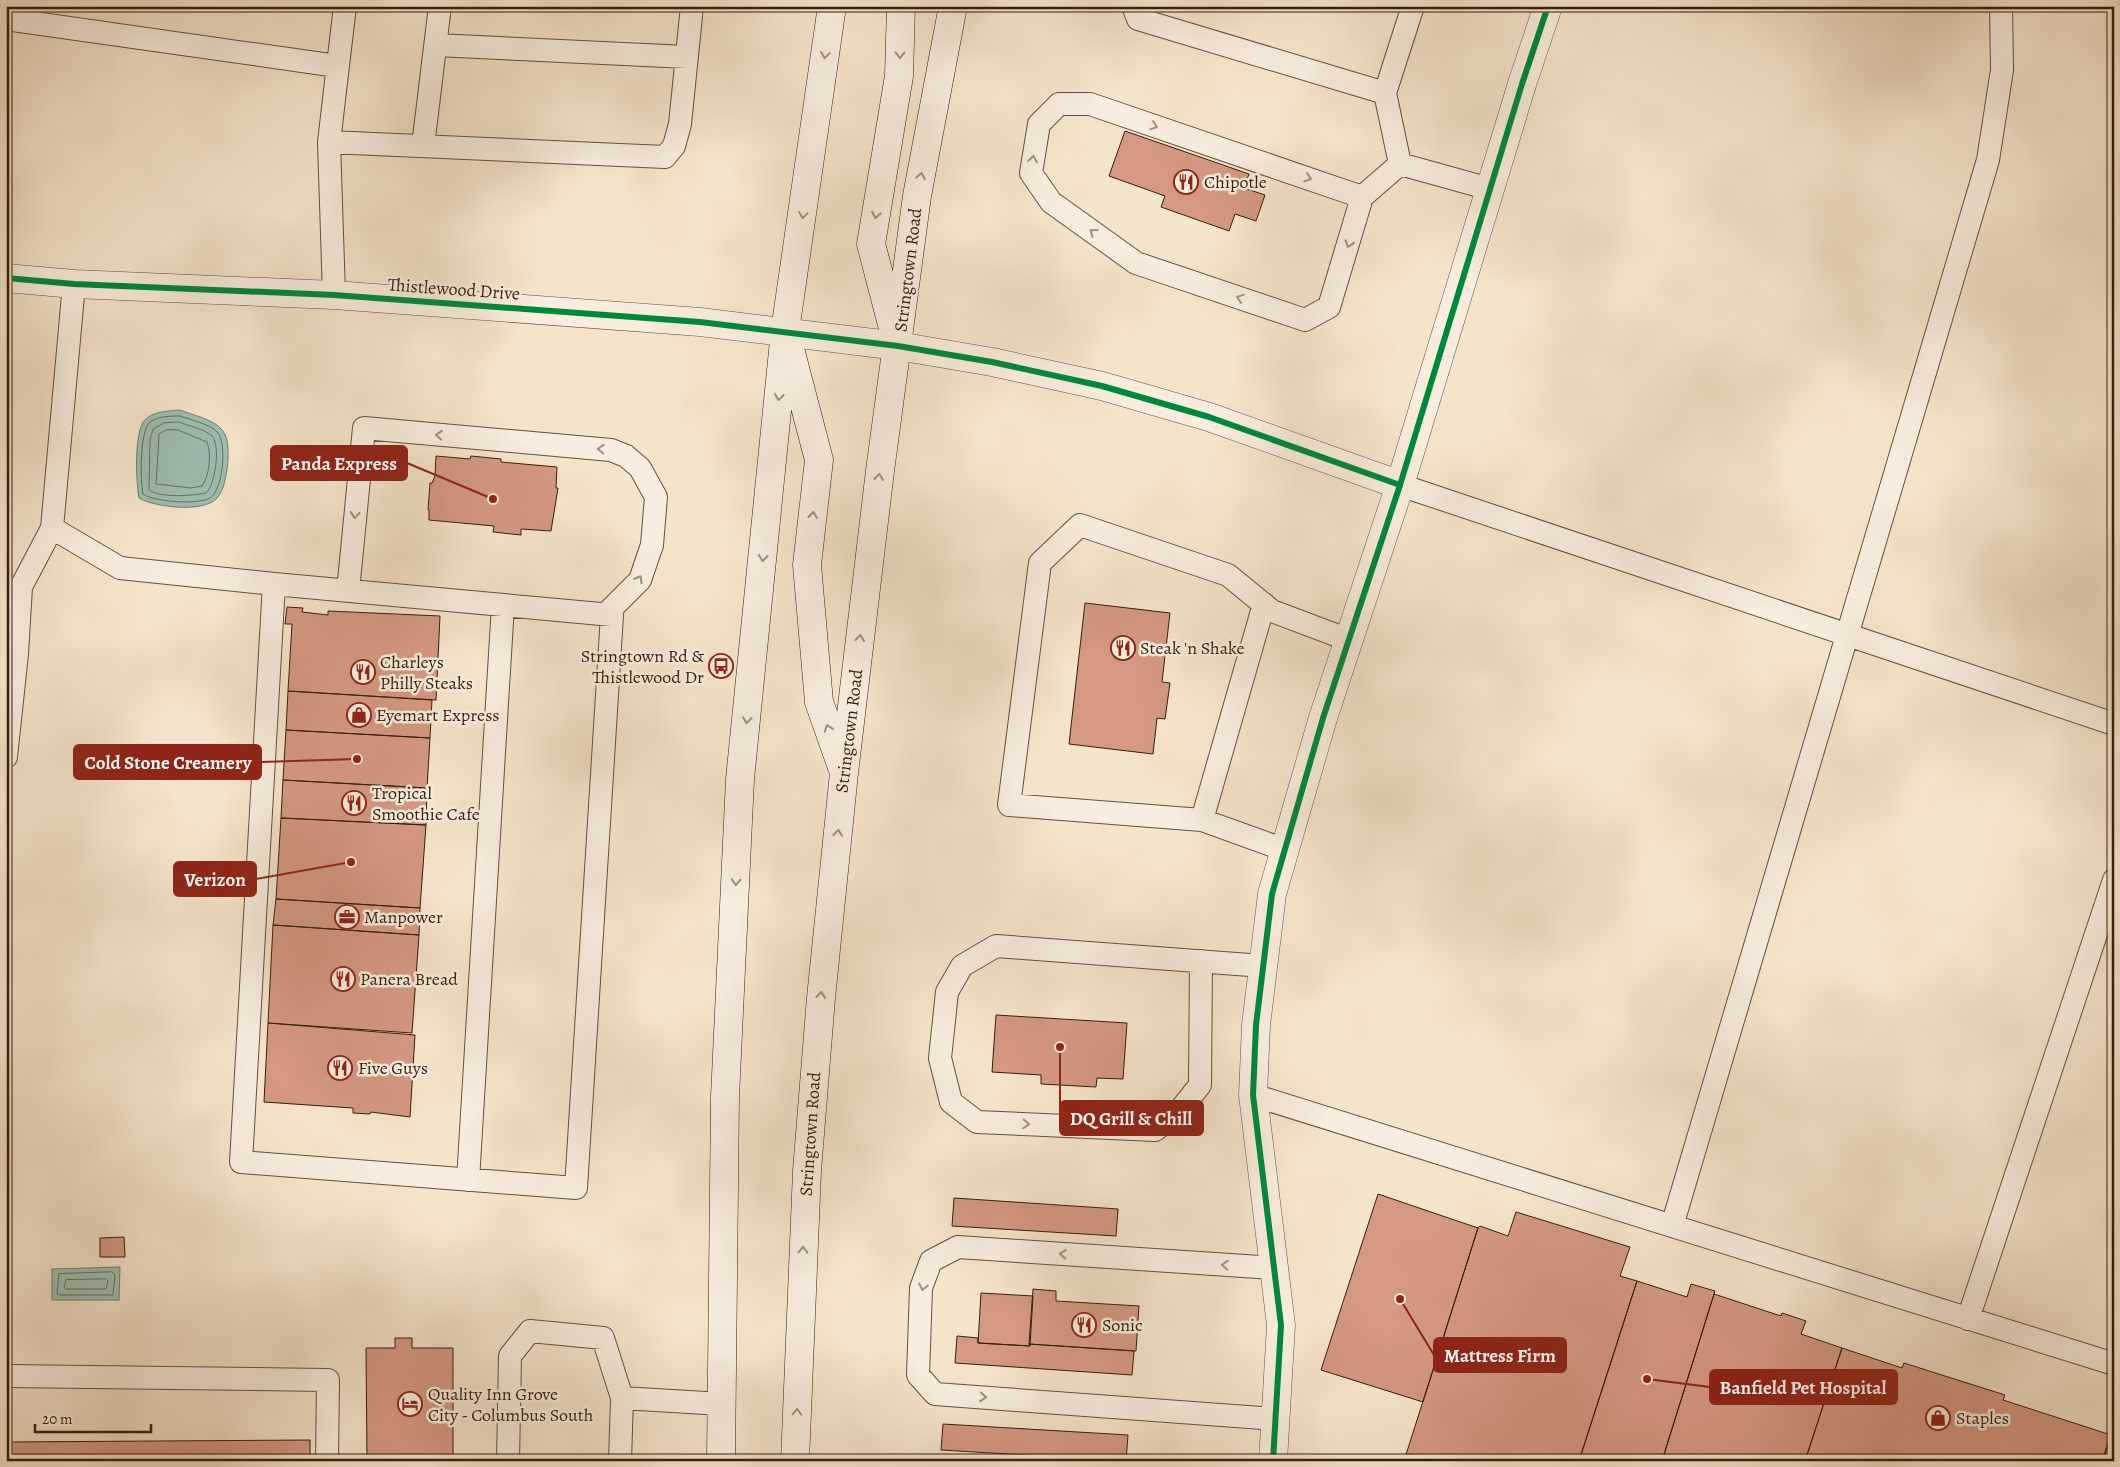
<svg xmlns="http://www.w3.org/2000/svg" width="2120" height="1467" font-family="Alegreya,serif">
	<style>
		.water { fill: #9dbfb1; stroke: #737f6f }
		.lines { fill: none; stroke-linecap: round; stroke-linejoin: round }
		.shore { stroke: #696e5f; stroke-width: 1 }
		.building { fill: #d59883; stroke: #351e0d }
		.service-casing { stroke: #65503d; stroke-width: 24 }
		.minor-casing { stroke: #65503d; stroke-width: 29 }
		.secondary-casing { stroke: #351e0d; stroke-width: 29 }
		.service { stroke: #f8edde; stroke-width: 22 }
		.minor { stroke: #f8edde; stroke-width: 28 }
		.secondary { stroke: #f8edde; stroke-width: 28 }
		.cycleway-casing { stroke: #f8edde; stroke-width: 9 }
		.cycleway { stroke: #00873e; stroke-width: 6 }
		.oneway { stroke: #a09080 }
		.labels { text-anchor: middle; stroke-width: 5; stroke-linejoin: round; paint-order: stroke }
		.poi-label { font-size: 18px; fill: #351e0d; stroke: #f8edde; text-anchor: start }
		.street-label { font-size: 18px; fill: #351e0d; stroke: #f8edde }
		.leader { fill: none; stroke: #8f2418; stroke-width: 2 }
		.callout-dot { fill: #8f2418; stroke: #f8edde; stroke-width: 2 }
		.callout { fill: #8f2418; stroke: #8f2418; stroke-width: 2 }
		.callout-label { font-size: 19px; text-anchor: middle; font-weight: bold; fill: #fff }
	</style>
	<rect width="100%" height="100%" fill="#f5e4cc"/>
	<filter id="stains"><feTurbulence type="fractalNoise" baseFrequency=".004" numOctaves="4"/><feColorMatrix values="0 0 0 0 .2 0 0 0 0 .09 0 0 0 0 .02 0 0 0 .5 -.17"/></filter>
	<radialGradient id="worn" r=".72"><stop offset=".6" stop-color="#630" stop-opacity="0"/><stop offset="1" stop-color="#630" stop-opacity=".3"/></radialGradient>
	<!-- water -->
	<path class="water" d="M 180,410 C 192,415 214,419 222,430 C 229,438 228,450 228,459 C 227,471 225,491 216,499 C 202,513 154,507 139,498 C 136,482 134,435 144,421 C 152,411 169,411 180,410 Z
		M 120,1267 L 119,1300 L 52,1300 L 52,1269 Z"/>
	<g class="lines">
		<!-- shore -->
		<path class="shore" d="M 180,416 C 190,420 211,424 218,433 C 227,445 223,490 210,498 C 198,505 154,502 143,494 C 140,480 140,433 149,423 C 156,416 171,416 180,416 Z
			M 179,422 C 188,426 205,429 212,436 C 221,446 215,485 206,493 C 192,496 160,498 149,490 L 150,439 L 153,429 L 164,423 Z
			M 178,430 L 207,442 C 212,455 209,476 202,486 L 191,488 L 156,484 L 159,434 L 166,430 Z
			M 112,1272 L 115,1275 L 113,1295 L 60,1295 L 57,1294 L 59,1274 Z
			M 106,1279 L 108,1281 L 106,1289 L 66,1289 L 64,1287 L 66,1280 Z"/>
	</g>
	<!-- building -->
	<path class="building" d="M 1125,131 L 1249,174 L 1244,188 L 1265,195 L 1256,221 L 1235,214 L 1229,231 L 1161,207 L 1165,196 L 1109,176 Z
		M 436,456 L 470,459 L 471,456 L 501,459 L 501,462 L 557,467 L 556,488 L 558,488 L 551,531 L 521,529 L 521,535 L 493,532 L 494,526 L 429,520 L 429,510 L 428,510 L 430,483 L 432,483 L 435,476 Z
		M 1085,603 L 1170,613 L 1162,682 L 1170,683 L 1165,719 L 1157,718 L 1153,754 L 1069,744 Z
		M 287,607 L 303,608 L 302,612 L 328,615 L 328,611 L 440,616 L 436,700 L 288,691 L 292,624 L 285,624 Z
		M 288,691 L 432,700 L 430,738 L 286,730 Z
		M 286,730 L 430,738 L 427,788 L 283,780 Z
		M 283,780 L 427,788 L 426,825 L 281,818 Z
		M 281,818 L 426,825 L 420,908 L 276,899 Z
		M 276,899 L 420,908 L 419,935 L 273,925 Z
		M 273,925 L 419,935 L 412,1033 L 268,1023 Z
		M 996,1015 L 1127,1023 L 1123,1079 L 1097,1078 L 1096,1087 L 1041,1084 L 1041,1075 L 992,1072 Z
		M 268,1023 L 415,1035 L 410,1117 L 371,1112 L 370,1114 L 353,1113 L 353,1108 L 264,1102 Z
		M 1378,1194 L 1478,1228 L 1423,1402 L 1321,1370 Z
		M 954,1198 L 1118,1209 L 1116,1236 L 952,1226 Z
		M 1516,1212 L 1630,1247 L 1620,1276 L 1637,1281 L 1579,1461 L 1404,1461 L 1478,1228 L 1480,1226 L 1508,1236 Z
		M 124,1237 L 125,1257 L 100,1257 L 100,1238 Z
		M 1637,1281 L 1687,1297 L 1691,1284 L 1715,1291 L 1662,1461 L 1579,1461 Z
		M 1033,1289 L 1056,1291 L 1056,1301 L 1139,1306 L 1136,1351 L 1029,1344 Z
		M 981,1293 L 1033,1296 L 1030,1346 L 978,1343 Z
		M 1714,1294 L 1781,1316 L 1782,1313 L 1806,1321 L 1801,1334 L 1842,1348 L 1805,1461 L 1662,1461 Z
		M 957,1336 L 978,1338 L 978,1343 L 1030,1346 L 1029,1344 L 1134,1351 L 1132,1375 L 955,1363 Z
		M 395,1338 L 412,1338 L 412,1348 L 453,1348 L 453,1461 L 367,1461 L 366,1348 L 395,1348 Z
		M 1842,1348 L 1902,1368 L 1904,1363 L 2005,1395 L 2003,1400 L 2111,1435 L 2102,1461 L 1805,1461 Z
		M 943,1424 L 1128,1435 L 1126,1461 L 941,1450 Z
		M 2111,1435 L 2114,1436 L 2114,1461 L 2102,1461 Z
		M 310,1440 L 310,1461 L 6,1461 L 6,1442 Z"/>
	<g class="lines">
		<defs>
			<path id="service" d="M 1133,6 L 1138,19 L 1385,93 L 1400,164
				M 6,19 L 337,66
				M 436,45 L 687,57
				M 1385,93 L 1413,6
				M 329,142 L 665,157 L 674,146 L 680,124 L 692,6
				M 423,146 L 440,6
				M 1362,197 L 1090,104 L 1059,104 L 1039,124 L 1031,173 L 1051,202 L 1136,263 L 1305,320 L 1329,307 L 1362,197 L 1400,164 L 1490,189
				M 74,284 L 52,528 L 120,568 L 274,584 L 612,615 L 576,1188 L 241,1162 L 274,584
				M 334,295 L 329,142 L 345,6
				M 1400,485 L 2114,724
				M 348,591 L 364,428 L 611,450 L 626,456 L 640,468 L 656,497 L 652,545 L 640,580 L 606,614
				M 6,653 L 17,654 L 21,587 L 52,528
				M 6,757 L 17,654
				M 1202,820 L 1264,604
				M 1285,850 L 1202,820 L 1009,805 L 1040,563 L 1080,525 L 1228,575 L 1272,611 L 1349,640
				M 1201,961 L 1200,1085 L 1177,1114 L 1155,1130 L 977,1122 L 951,1102 L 940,1058 L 947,992 L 962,966 L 996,946 L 1263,966
				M 1253,1095 L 2114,1364
				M 468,1180 L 503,605
				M 1672,1226 L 1988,160 L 2002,70 L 2001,6
				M 1274,1268 L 958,1247 L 931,1261 L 921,1288 L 918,1375 L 935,1394 L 1275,1419
				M 1968,1319 L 2114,880
				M 6,1376 L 328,1380 L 327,1461
				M 622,1398 L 722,1404
				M 508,1461 L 510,1356 L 530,1331 L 603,1338 L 622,1398 L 620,1461"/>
			<path id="minor" d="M 6,278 L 74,284 L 334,295 L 700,322 L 898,346 L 992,362 L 1102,386 L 1209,417 L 1400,485
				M 1273,1461 L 1281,1325 L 1253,1095 L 1256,1025 L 1272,894 L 1323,718 L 1400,485 L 1522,84 L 1548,6"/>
			<path id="secondary" d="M 894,332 L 871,244 L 899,76 L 901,6
				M 790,349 L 819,460 L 807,565 L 819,702 L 842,767
				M 721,1461 L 725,1097 L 740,779 L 785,331 L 832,6
				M 795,1461 L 807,1171 L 821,998 L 844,773 L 880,471 L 917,196 L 953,6"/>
		</defs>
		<!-- service casing -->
		<use href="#service" class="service-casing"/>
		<!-- minor casing -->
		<use href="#minor" class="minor-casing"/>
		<!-- secondary casing -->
		<use href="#secondary" class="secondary-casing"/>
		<!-- service -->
		<use href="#service" class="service"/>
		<!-- minor -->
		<use href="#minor" class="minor"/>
		<!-- secondary -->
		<use href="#secondary" class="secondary"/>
		<defs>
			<path id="cycleway" d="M 6,278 L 74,284 L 334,295 L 700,322 L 898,346 L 992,362 L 1102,386 L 1209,417 L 1400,485
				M 1273,1461 L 1281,1325 L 1253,1095 L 1256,1025 L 1272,894 L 1323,718 L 1400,485 L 1522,84 L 1548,6"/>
		</defs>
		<!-- cycleway casing -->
		<use href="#cycleway" class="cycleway-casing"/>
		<!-- cycleway -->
		<use href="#cycleway" class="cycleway"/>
	</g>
	<!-- one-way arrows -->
	<defs><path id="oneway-chevron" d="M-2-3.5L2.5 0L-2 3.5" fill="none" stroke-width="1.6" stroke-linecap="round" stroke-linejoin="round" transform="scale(1.25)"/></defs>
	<g class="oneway">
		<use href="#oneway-chevron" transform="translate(825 55) rotate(98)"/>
		<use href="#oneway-chevron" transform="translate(900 55) rotate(91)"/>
		<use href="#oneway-chevron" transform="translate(1154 126) rotate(19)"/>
		<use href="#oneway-chevron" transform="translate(1033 159) rotate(-80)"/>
		<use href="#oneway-chevron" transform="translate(921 176) rotate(-79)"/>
		<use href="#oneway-chevron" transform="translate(1308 178) rotate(19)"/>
		<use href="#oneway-chevron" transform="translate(803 215) rotate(98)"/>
		<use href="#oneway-chevron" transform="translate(876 215) rotate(100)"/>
		<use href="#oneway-chevron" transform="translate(1093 232) rotate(-144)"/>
		<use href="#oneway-chevron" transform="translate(1349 244) rotate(107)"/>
		<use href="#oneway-chevron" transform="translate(1240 298) rotate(-161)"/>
		<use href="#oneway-chevron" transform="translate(779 397) rotate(96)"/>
		<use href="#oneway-chevron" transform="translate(439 435) rotate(-175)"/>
		<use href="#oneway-chevron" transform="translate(601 449) rotate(-176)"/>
		<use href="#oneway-chevron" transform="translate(879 477) rotate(-83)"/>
		<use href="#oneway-chevron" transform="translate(355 515) rotate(95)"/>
		<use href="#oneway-chevron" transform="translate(813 515) rotate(-84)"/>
		<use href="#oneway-chevron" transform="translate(763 558) rotate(96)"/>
		<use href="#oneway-chevron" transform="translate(639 579) rotate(-60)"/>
		<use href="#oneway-chevron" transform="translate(860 638) rotate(-83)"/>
		<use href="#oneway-chevron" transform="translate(747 720) rotate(96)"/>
		<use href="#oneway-chevron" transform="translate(828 728) rotate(-110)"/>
		<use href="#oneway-chevron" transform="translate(838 833) rotate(-84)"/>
		<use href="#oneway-chevron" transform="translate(736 882) rotate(93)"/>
		<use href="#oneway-chevron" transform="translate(821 995) rotate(-84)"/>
		<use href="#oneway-chevron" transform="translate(1026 1124) rotate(3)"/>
		<use href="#oneway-chevron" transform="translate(803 1250) rotate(-88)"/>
		<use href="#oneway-chevron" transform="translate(1063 1254) rotate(-176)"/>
		<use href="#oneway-chevron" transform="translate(1225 1265) rotate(-176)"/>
		<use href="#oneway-chevron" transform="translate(923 1287) rotate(103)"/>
		<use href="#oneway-chevron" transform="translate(983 1397) rotate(4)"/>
		<use href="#oneway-chevron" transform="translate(797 1412) rotate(-88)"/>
	</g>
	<!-- icons -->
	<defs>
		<symbol id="restaurant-ring" viewBox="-11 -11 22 22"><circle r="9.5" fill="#f8edde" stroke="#8f2418" stroke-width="1.5"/><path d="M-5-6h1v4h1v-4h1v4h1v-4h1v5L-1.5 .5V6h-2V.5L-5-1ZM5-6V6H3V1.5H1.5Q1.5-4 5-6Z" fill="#8f2418"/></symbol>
		<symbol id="bus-ring" viewBox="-11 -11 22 22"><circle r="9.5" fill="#f8edde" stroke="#8f2418" stroke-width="1.5"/><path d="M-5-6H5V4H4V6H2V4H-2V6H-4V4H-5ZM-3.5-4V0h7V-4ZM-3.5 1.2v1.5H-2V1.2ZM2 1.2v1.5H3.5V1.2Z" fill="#8f2418"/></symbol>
		<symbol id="shop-ring" viewBox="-11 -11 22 22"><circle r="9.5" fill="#f8edde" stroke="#8f2418" stroke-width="1.5"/><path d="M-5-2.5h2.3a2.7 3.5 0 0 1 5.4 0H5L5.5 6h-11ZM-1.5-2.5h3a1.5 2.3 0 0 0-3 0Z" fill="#8f2418"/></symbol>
		<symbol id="office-ring" viewBox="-11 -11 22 22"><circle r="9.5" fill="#f8edde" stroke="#8f2418" stroke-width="1.5"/><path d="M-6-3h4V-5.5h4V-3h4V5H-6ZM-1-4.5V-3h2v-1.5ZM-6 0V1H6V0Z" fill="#8f2418"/></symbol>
		<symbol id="hotel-ring" viewBox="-11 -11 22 22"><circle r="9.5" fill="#f8edde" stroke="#8f2418" stroke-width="1.5"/><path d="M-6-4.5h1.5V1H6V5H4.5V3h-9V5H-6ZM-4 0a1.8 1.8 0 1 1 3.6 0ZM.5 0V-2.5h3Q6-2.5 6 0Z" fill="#8f2418"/></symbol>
	</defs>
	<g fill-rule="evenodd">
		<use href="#restaurant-ring" x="1172" y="168" width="28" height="28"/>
		<use href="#restaurant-ring" x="1109" y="634" width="28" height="28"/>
		<use href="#bus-ring" x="707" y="652" width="28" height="28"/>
		<use href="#restaurant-ring" x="349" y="658" width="28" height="28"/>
		<use href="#shop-ring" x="345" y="701" width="28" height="28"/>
		<use href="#restaurant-ring" x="340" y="789" width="28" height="28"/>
		<use href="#office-ring" x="333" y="903" width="28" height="28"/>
		<use href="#restaurant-ring" x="329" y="965" width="28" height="28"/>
		<use href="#restaurant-ring" x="326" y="1054" width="28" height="28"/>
		<use href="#restaurant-ring" x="1070" y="1311" width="28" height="28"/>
		<use href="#hotel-ring" x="396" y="1390" width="28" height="28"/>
		<use href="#shop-ring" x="1924" y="1404" width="28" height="28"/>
	</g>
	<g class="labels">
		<!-- poi labels -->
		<g class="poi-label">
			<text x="1204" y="188">Chipotle</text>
			<text x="1140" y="654">Steak 'n Shake</text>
			<text x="704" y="662" text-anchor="end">Stringtown Rd &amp;<tspan x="704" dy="21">Thistlewood Dr</tspan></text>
			<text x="380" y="668">Charleys<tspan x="380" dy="21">Philly Steaks</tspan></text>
			<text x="376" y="721">Eyemart Express</text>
			<text x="372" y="799">Tropical<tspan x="372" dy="21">Smoothie Cafe</tspan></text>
			<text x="364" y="923">Manpower</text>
			<text x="360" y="985">Panera Bread</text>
			<text x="358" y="1074">Five Guys</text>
			<text x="1102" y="1331">Sonic</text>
			<text x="428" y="1400">Quality Inn Grove<tspan x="428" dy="21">City - Columbus South</tspan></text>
			<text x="1956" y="1424">Staples</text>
		</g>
		<!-- street labels -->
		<g class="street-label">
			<text transform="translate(908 270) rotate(-83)" y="6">Stringtown Road</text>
			<text transform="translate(454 289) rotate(4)" y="6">Thistlewood Drive</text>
			<text transform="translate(849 731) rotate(-83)" y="6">Stringtown Road</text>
			<text transform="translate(810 1134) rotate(-86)" y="6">Stringtown Road</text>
		</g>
	</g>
	<!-- callouts -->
	<path class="leader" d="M493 499L407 463M357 759L261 762M351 862L256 879M1060 1047L1060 1118M1400 1299L1434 1355M1647 1379L1710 1387"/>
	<g class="callout-dot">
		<circle cx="493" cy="499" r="5"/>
		<circle cx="357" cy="759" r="5"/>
		<circle cx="351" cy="862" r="5"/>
		<circle cx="1060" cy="1047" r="5"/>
		<circle cx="1400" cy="1299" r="5"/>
		<circle cx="1647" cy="1379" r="5"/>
	</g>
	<g class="callout">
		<rect x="271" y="446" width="136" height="34" rx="5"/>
		<rect x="74" y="745" width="187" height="34" rx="5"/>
		<rect x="174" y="862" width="82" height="34" rx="5"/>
		<rect x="1060" y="1101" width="143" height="34" rx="5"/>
		<rect x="1434" y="1338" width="132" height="34" rx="5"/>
		<rect x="1710" y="1370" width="187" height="34" rx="5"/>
	</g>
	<g class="callout-label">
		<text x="339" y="470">Panda Express</text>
		<text x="168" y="769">Cold Stone Creamery</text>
		<text x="215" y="886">Verizon</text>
		<text x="1131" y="1125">DQ Grill &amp; Chill</text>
		<text x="1500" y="1362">Mattress Firm</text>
		<text x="1803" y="1394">Banfield Pet Hospital</text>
	</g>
	<!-- margin -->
	<rect width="2120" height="1467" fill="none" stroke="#f5e4cc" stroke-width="25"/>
	<rect x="8" y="8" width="2105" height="1452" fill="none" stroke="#351e0d" stroke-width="2.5"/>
	<rect x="12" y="12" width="2095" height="1442" fill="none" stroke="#351e0d"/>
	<!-- scale -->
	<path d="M35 1424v8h116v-8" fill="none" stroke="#351e0d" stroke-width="2.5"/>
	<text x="42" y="1424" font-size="15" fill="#351e0d" stroke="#f8edde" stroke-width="4" paint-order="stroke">20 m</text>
	<rect width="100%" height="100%" filter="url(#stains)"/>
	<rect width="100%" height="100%" fill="url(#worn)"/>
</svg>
